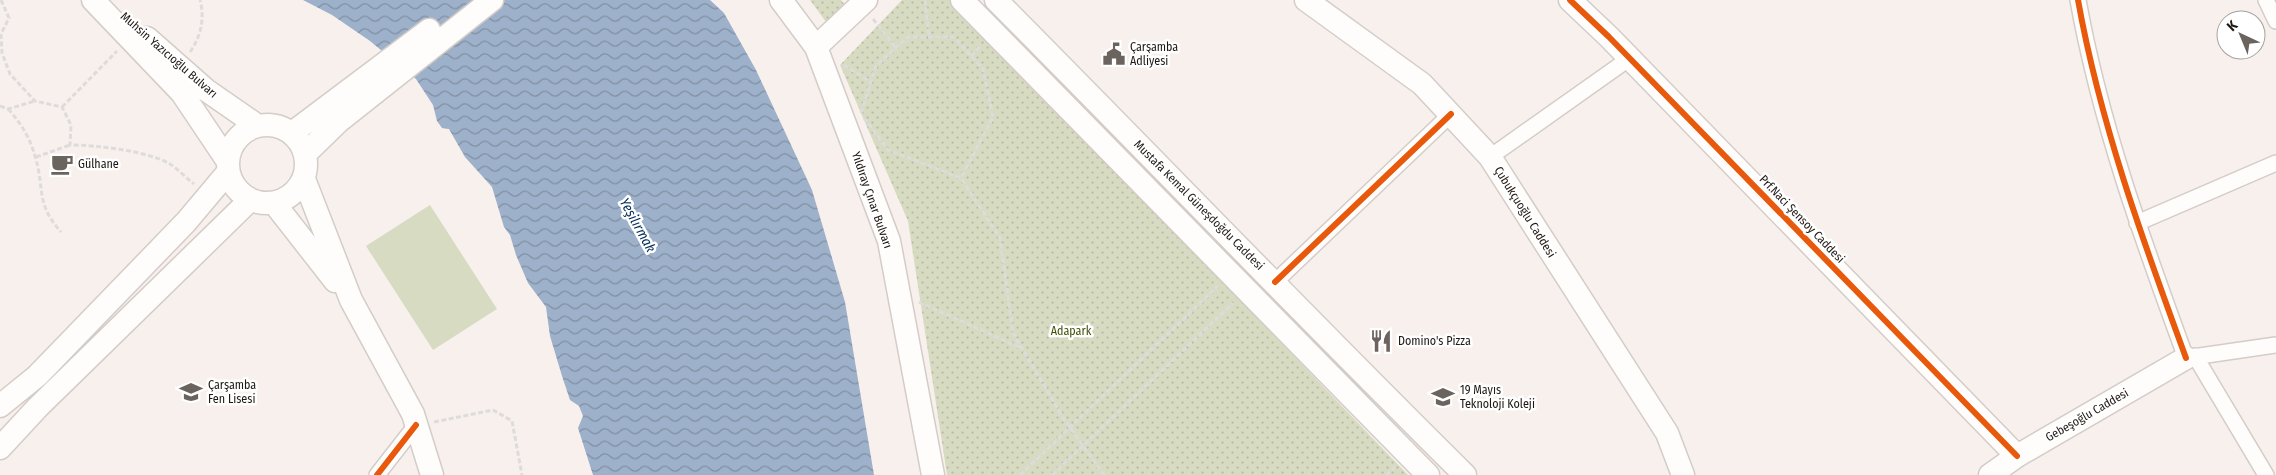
<svg xmlns="http://www.w3.org/2000/svg" width="2276" height="475" font-family="'Fira Sans Condensed',sans-serif">
	<style>
		.grass { fill: #d7dbc2 }
		.park { fill: url(#park-dots) }
		.water { fill: url(#water-waves) }
		.lines { fill: none; stroke-linecap: round; stroke-linejoin: round }
		.street-casing { stroke: #d4ccc7; stroke-width: 18 }
		.secondary-casing { stroke: #d4ccc7; stroke-width: 25 }
		.path { stroke: #dedcdb; stroke-width: 3; stroke-dasharray: 5 2.5; stroke-linecap: butt }
		.street { stroke: #fefdfc; stroke-width: 15 }
		.secondary { stroke: #fefdfc; stroke-width: 22 }
		.cycleway-casing { stroke: #fff; stroke-width: 9 }
		.cycleway { stroke: #e8590c; stroke-width: 6 }
		.labels { text-anchor: middle; stroke-width: 5; stroke-linejoin: round; paint-order: stroke }
		.poi-label { font-size: 12px; fill: #1f1712; stroke: #fff; text-anchor: start }
		.street-label { font-size: 12px; fill: #1f1712; stroke: #fff }
		.park-label { font-size: 12px; fill: #3f5105; stroke: #fff }
		.water-label { font-size: 14px; font-style: italic; fill: #002c5b; stroke: #fff }
	</style>
	<defs>
		<pattern id="park-dots" width="8" height="8" patternUnits="userSpaceOnUse" patternTransform="scale(1.25)"><rect width="8" height="8" fill="#d7dbc2"/><path d="M2 2h.1M6 6h.1" fill="none" stroke="#b8bba6" stroke-width="1.8" stroke-linecap="round"/></pattern>
		<pattern id="water-waves" width="16" height="10" patternUnits="userSpaceOnUse" patternTransform="scale(1.25)"><rect width="16" height="10" fill="#9eb1ca"/><path d="M0 5q4-4 8 0t8 0" fill="none" stroke="#808fa3"/></pattern>
	</defs>
	<rect width="100%" height="100%" fill="#f8f0ec"/>
	<!-- grass -->
	<path class="grass" d="M 430,205 L 497,309 L 433,350 L 366,246 Z"/>
	<!-- park -->
	<path class="park" d="M 810,0 L 841,0 L 848,8 L 829,26 Z
		M 902,0 L 953,0 L 1408,475 L 947,475 L 908,221 L 840,65 Z"/>
	<!-- water -->
	<path class="water" d="M 303,0 L 710,0 L 724,13 L 756,70 L 812,190 L 845,302 L 874,475 L 593,475 L 578,428 L 583,416 L 579,406 L 570,400 L 562,376 L 550,336 L 546,307 L 528,283 L 516,255 L 510,235 L 504,227 L 492,187 L 465,157 L 449,129 L 442,128 L 437,121 L 433,105 L 416,79 L 370,41 L 332,15 Z"/>
	<g class="lines">
		<defs>
			<path id="street" d="M 2078,0 C 2100,123 2143,241 2186,358 L 2276,345
				M 2266,0 L 2276,21
				M 1490,157 L 1630,58
				M 2137,223 L 2276,163
				M 1275,282 L 1451,114
				M 2195,356 L 2266,475
				M 377,475 L 416,425"/>
			<path id="secondary" d="M 93,0 L 182,93 L 227,160
				M 781,0 L 816,47 L 889,241 L 933,475
				M 962,0 L 1428,475
				M 996,0 C 1153,158 1307,319 1465,475
				M 1306,0 L 1422,84 L 1490,157 L 1667,433 L 1683,475
				M 1570,0 L 1609,37 L 2017,456
				M 147,38 L 206,90 L 258,126
				M 816,47 L 866,0
				M228 164a39 39 0 1 1 78 0a39 39 0 1 1-78 0Z
				M 292,133 L 429,30
				M 305,154 L 338,122 L 492,0
				M 304,179 L 351,300 L 413,414 L 432,475
				M 274,203 L 335,281
				M 0,406 L 37,376 L 186,222 L 228,172
				M 0,448 L 38,407 L 250,200
				M 1990,475 L 2017,456 L 2186,358"/>
		</defs>
		<!-- street casing -->
		<use href="#street" class="street-casing"/>
		<!-- secondary casing -->
		<use href="#secondary" class="secondary-casing"/>
		<!-- path -->
		<path class="path" d="M 1,0 L 9,18 L 1,34 L 2,53 L 10,74 L 35,101 L 62,107 L 71,125 L 70,145 C 96,145 148,151 170,164 C 178,169 186,178 194,184
			M 925,0 L 929,37
			M 873,19 L 896,48
			M 190,52 C 201,36 205,19 200,0
			M 971,56 L 981,45
			M 844,65 L 871,82
			M 0,106 L 8,109 L 35,101
			M 62,107 L 117,51
			M 8,109 C 21,123 30,138 35,156 C 45,188 35,203 61,232
			M 861,113 L 876,66 L 908,37 L 954,37 L 983,69 L 993,117 L 961,178
			M 864,118 L 888,150 L 961,178 L 1000,238 L 1013,333 L 1064,419 L 1104,475
			M 36,157 L 70,145
			M 919,302 L 1021,348
			M 434,422 L 493,410 L 512,421 L 522,475
			M 1020,475 L 1218,286
			M 1052,475 L 1233,303
			M 1386,475 L 1395,467"/>
		<!-- street -->
		<use href="#street" class="street"/>
		<!-- secondary -->
		<use href="#secondary" class="secondary"/>
		<defs>
			<path id="cycleway" d="M 1570,0 L 1609,37 L 2017,456
				M 2078,0 C 2100,123 2143,241 2186,358
				M 1275,282 L 1451,114
				M 377,475 L 416,425"/>
		</defs>
		<!-- cycleway casing -->
		<use href="#cycleway" class="cycleway-casing"/>
		<!-- cycleway -->
		<use href="#cycleway" class="cycleway"/>
	</g>
	<!-- icons -->
	<defs>
		<symbol id="civic-bare" viewBox="-9 -9 18 18"><path d="M-.6-6.5H3V-4.5H.6V-3L4-1V1h2V6H-6V1h2V-1L-.6-3ZM-1.2 2.5V6h2.4V2.5Z" fill="#6b635e" stroke="#fff" stroke-width="2.5" paint-order="stroke"/></symbol>
		<symbol id="cafe-bare" viewBox="-9 -9 18 18"><path d="M-5.5-4.5H6V0H3Q3 3.5 0 3.5H-2.5Q-5.5 3.5-5.5 0ZM3-3.2v2h1.7v-2ZM-6 4.5H4V6H-6Z" fill="#6b635e" stroke="#fff" stroke-width="2.5" paint-order="stroke"/></symbol>
		<symbol id="restaurant-bare" viewBox="-9 -9 18 18"><path d="M-5-6h1v4h1v-4h1v4h1v-4h1v5L-1.5 .5V6h-2V.5L-5-1ZM5-6V6H3V1.5H1.5Q1.5-4 5-6Z" fill="#6b635e" stroke="#fff" stroke-width="2.5" paint-order="stroke"/></symbol>
		<symbol id="school-bare" viewBox="-9 -9 18 18"><path d="M0-5L7-2L0 1L-7-2ZM-4 1L0 2.5L4 1V4Q0 6-4 4Z" fill="#6b635e" stroke="#fff" stroke-width="2.5" paint-order="stroke"/></symbol>
	</defs>
	<g fill-rule="evenodd">
		<use href="#civic-bare" x="1098" y="38" width="32" height="32"/>
		<use href="#cafe-bare" x="46" y="148" width="32" height="32"/>
		<use href="#restaurant-bare" x="1365" y="325" width="32" height="32"/>
		<use href="#school-bare" x="175" y="376" width="32" height="32"/>
		<use href="#school-bare" x="1427" y="381" width="32" height="32"/>
	</g>
	<g class="labels">
		<!-- poi labels -->
		<g class="poi-label">
			<text x="1130" y="51">Çarşamba<tspan x="1130" dy="14">Adliyesi</tspan></text>
			<text x="78" y="168">Gülhane</text>
			<text x="1398" y="345">Domino's Pizza</text>
			<text x="208" y="389">Çarşamba<tspan x="208" dy="14">Fen Lisesi</tspan></text>
			<text x="1460" y="394">19 Mayıs<tspan x="1460" dy="14">Teknoloji Koleji</tspan></text>
		</g>
		<!-- street labels -->
		<g class="street-label">
			<text transform="translate(169 55) rotate(41)" y="4">Muhsin Yazıcıoğlu Bulvarı</text>
			<text transform="translate(872 200) rotate(71)" y="4">Yıldıray Çınar Bulvarı</text>
			<text transform="translate(1199 205) rotate(45)" y="4">Mustafa Kemal Güneşdoğdu Caddesi</text>
			<text transform="translate(1525 212) rotate(58)" y="4">Çubukçuoğlu Caddesi</text>
			<text transform="translate(1802 219) rotate(46)" y="4">Prf.Naci Şensoy Caddesi</text>
			<text transform="translate(2087 415) rotate(-30)" y="4">Gebeşoğlu Caddesi</text>
		</g>
		<!-- park labels -->
		<g class="park-label">
			<text x="1071" y="335">Adapark</text>
		</g>
		<!-- water labels -->
		<g class="water-label">
			<text transform="translate(638 225) rotate(61)" y="5">Yeşilırmak</text>
		</g>
	</g>
	<!-- north arrow -->
	<g transform="translate(2241 35) rotate(316)"><circle r="24" fill="#ffffff" stroke="#a5a2a0"/>
	<path d="M0-4L9 19L0 12L-9 19Z" fill="#6b635e"/>
	<text y="-8" font-size="14" font-weight="bold" text-anchor="middle" fill="#1f1712">K</text>
	</g>
</svg>
